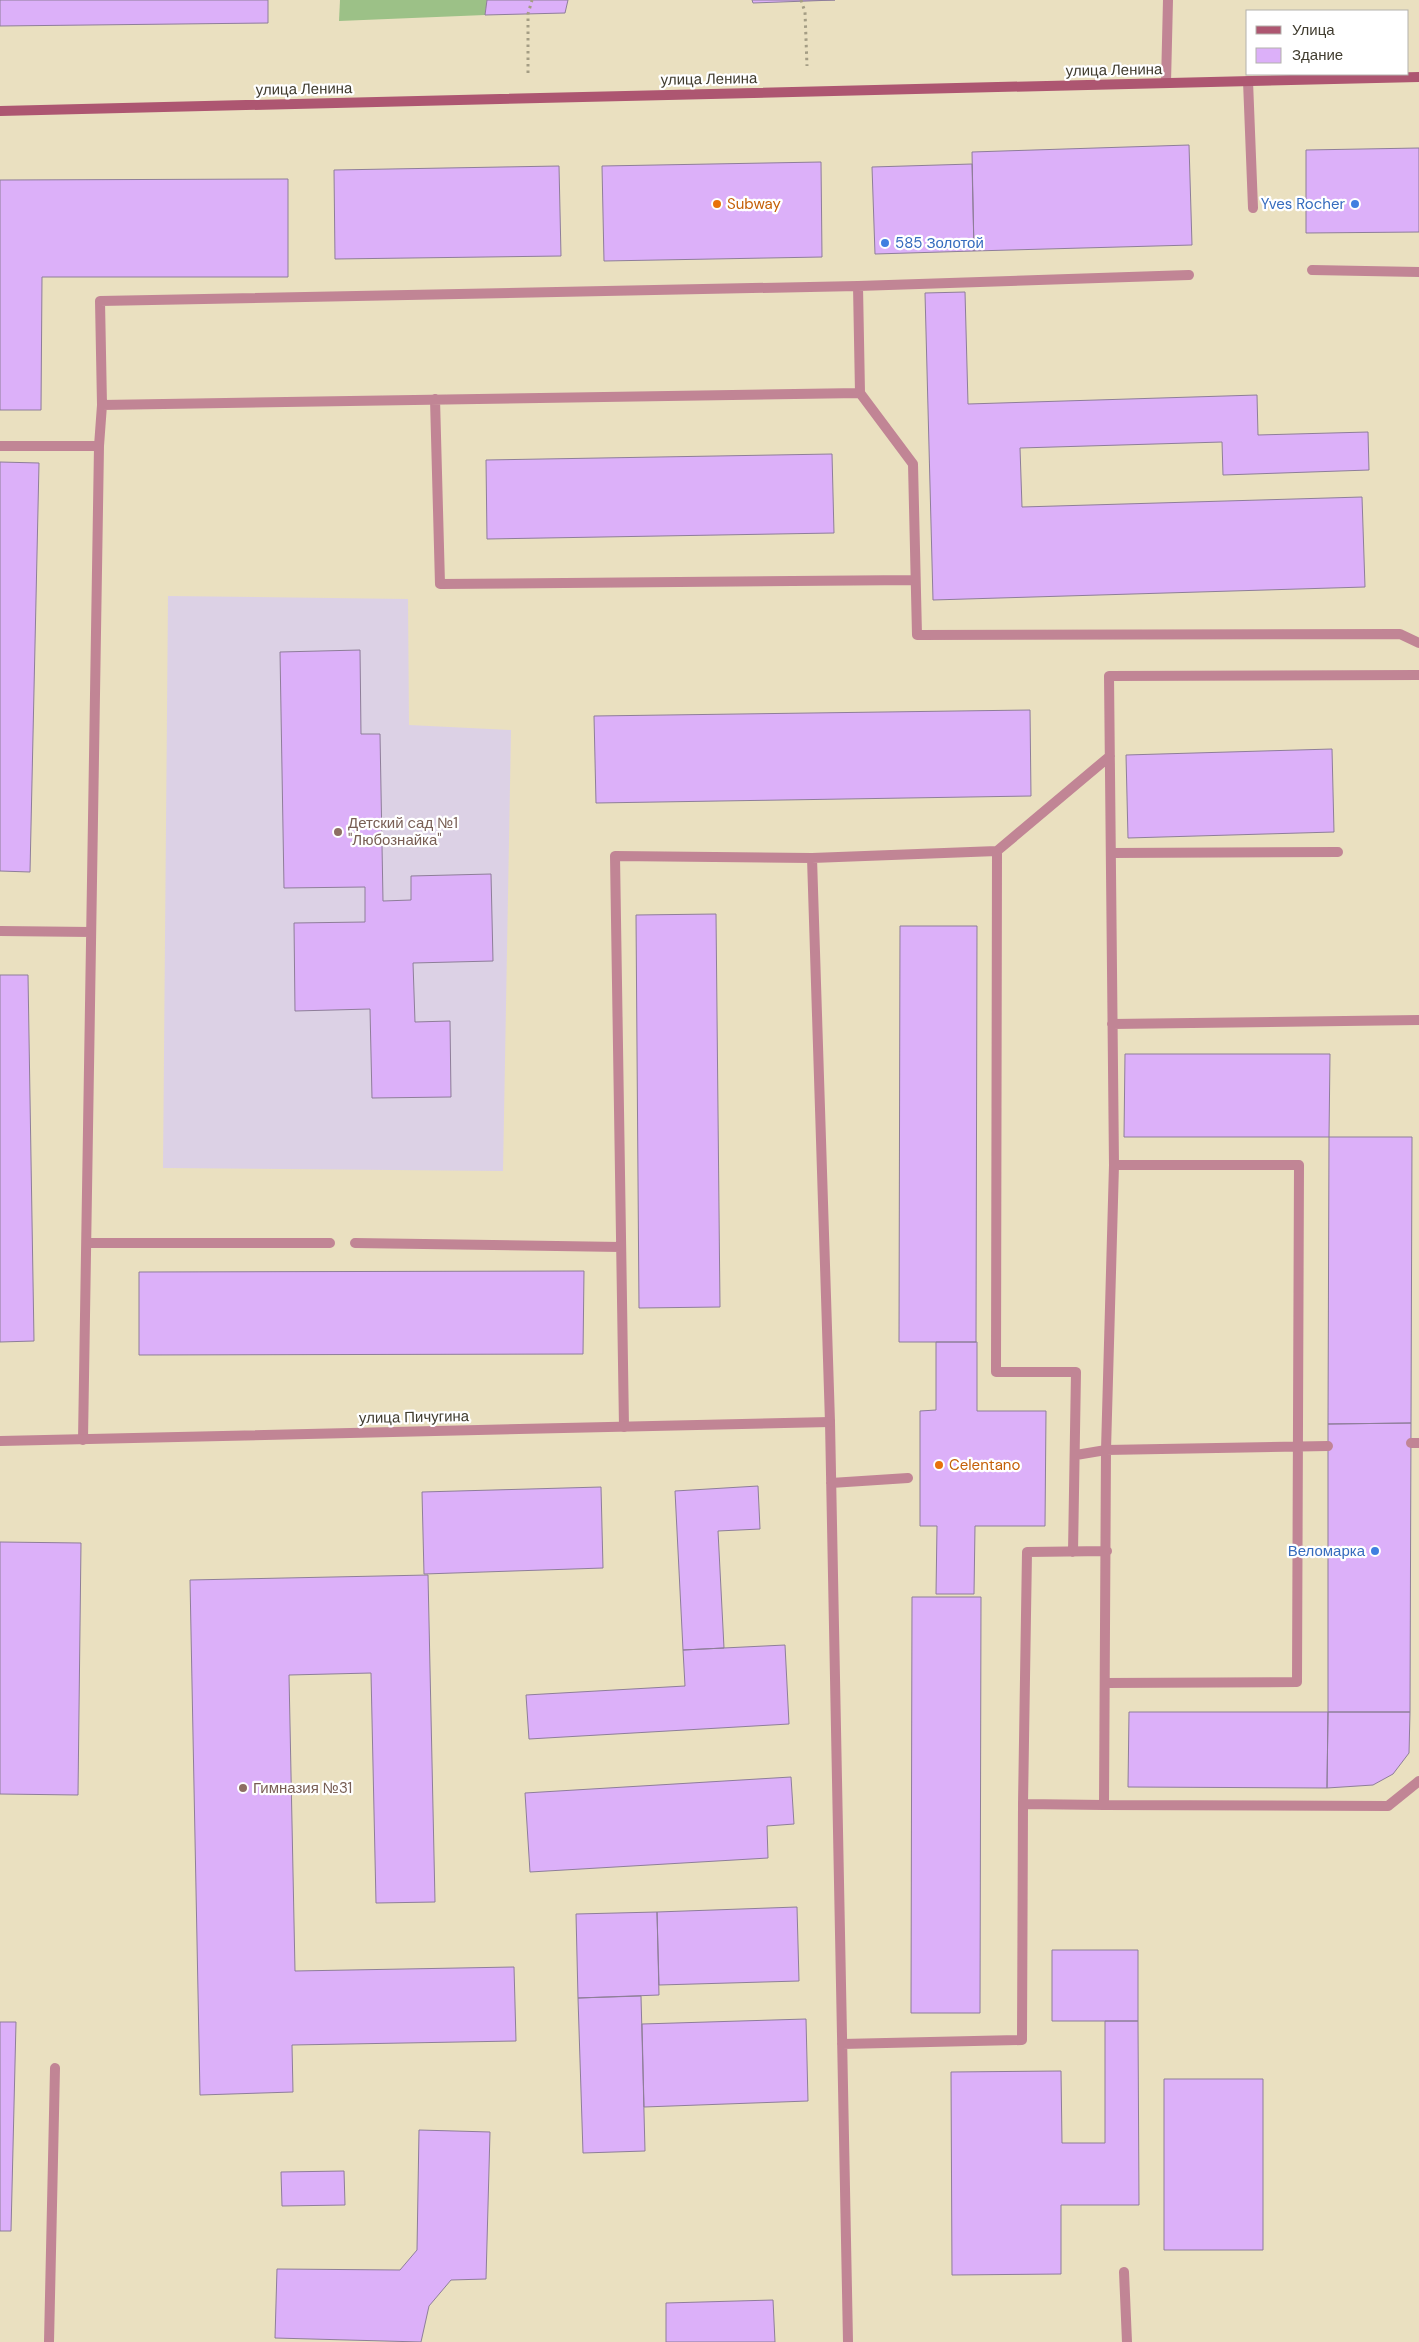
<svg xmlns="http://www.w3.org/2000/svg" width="1419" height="2342" font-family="'DM Sans',sans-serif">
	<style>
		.education { fill: #dcd1e5 }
		.green { fill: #9cc187 }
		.building { fill: #dcb0f9; stroke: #8e7e99 }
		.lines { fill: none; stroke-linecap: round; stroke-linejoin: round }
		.path { stroke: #a49d84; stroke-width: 3; stroke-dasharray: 2.5 4; stroke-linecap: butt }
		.lane { stroke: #c18595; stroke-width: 10 }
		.street { stroke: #c18595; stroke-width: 10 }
		.secondary { stroke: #ad5671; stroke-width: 10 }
		.food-dot { fill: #e8710a; stroke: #fff; stroke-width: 2 }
		.shop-dot { fill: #3f7fe0; stroke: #fff; stroke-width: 2 }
		.education-dot { fill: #8d6e63; stroke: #fff; stroke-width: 2 }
		.labels { text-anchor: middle; stroke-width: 4.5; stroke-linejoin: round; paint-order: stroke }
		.street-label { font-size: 15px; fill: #403c2f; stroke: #fff }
		.food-label { font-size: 15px; fill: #c56008; stroke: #fff; text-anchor: start }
		.shop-label { font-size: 15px; fill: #366cbe; stroke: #fff; text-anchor: end }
		.education-label { font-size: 15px; fill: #785e54; stroke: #fff; text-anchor: start }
	</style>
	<rect width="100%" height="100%" fill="#eae0c0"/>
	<!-- education -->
	<path class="education" d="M 168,596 L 408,599 L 409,725 L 511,730 L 503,1171 L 163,1168 Z"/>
	<!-- green -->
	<path class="green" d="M 340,0 L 487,0 L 485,15 L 339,21 Z"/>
	<!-- building -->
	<path class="building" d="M 0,0 L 268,0 L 268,23 L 0,26 Z
		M 487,0 L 568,0 L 565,13 L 485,15 Z
		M 752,0 L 835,0 L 753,3 Z
		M 1189,145 L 1192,245 L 974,251 L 972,152 Z
		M 1419,148 L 1419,232 L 1306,233 L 1306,150 Z
		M 821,162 L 822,257 L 604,261 L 602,166 Z
		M 972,164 L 974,251 L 875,254 L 872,167 Z
		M 559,166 L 561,256 L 335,259 L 334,170 Z
		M 288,179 L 288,277 L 42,277 L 41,410 L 0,410 L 0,180 Z
		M 965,292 L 968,404 L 1257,395 L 1258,435 L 1368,432 L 1369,470 L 1223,475 L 1222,442 L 1020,448 L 1022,507 L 1362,497 L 1365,587 L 933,600 L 925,293 Z
		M 832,454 L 834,533 L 487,539 L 486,460 Z
		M 0,462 L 39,463 L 30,872 L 0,871 Z
		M 360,650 L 361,734 L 380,734 L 383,901 L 411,900 L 411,876 L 491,874 L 493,961 L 413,963 L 415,1022 L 450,1021 L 451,1097 L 372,1098 L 370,1009 L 295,1011 L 294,923 L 365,922 L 365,887 L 284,888 L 280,652 Z
		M 1030,710 L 1031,796 L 596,803 L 594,716 Z
		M 1332,749 L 1334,832 L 1128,838 L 1126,755 Z
		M 716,914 L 720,1307 L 639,1308 L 636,915 Z
		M 900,926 L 977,926 L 976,1342 L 899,1342 Z
		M 0,975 L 28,975 L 34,1341 L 0,1342 Z
		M 1125,1054 L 1330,1054 L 1329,1137 L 1124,1137 Z
		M 1329,1137 L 1412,1137 L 1411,1423 L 1328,1424 Z
		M 584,1271 L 583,1354 L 139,1355 L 139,1272 Z
		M 936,1342 L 977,1342 L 977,1411 L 1046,1411 L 1045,1526 L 975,1526 L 974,1594 L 936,1594 L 937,1526 L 920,1526 L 920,1411 L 936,1410 Z
		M 1411,1423 L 1410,1712 L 1328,1712 L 1328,1424 Z
		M 758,1486 L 760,1529 L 718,1531 L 724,1648 L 683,1650 L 675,1491 Z
		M 601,1487 L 603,1568 L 424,1574 L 422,1492 Z
		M 0,1542 L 81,1543 L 78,1795 L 0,1794 Z
		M 428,1575 L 435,1902 L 376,1903 L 371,1673 L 289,1675 L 295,1971 L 514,1967 L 516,2041 L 292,2045 L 293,2092 L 200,2095 L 190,1580 Z
		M 912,1597 L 981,1597 L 980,2013 L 911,2013 Z
		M 785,1645 L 789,1724 L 529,1739 L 526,1695 L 685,1686 L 683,1650 Z
		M 1129,1712 L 1328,1712 L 1327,1788 L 1128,1787 Z
		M 1328,1712 L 1410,1712 L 1409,1753 L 1393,1774 L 1373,1785 L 1327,1788 Z
		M 791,1777 L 794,1824 L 767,1826 L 768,1858 L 530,1872 L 525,1793 Z
		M 797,1907 L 799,1981 L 659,1985 L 657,1912 Z
		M 657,1912 L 659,1995 L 578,1998 L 576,1914 Z
		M 1052,1950 L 1138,1950 L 1138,2021 L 1052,2021 Z
		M 641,1996 L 645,2151 L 583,2153 L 578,1998 Z
		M 806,2019 L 808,2101 L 644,2107 L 642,2024 Z
		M 1105,2021 L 1138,2021 L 1139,2205 L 1061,2205 L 1061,2274 L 952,2275 L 951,2072 L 1061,2071 L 1062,2143 L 1105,2143 Z
		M 0,2022 L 16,2022 L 11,2231 L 0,2231 Z
		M 1164,2079 L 1263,2079 L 1263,2250 L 1164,2250 Z
		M 419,2130 L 490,2132 L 486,2279 L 451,2280 L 429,2306 L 421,2342 L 275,2338 L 277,2269 L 400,2270 L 417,2250 Z
		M 344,2171 L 345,2205 L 282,2206 L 281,2172 Z
		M 773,2300 L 775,2342 L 666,2342 L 666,2303 Z"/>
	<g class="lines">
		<!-- path -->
		<path class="path" d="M 801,0 L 805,12 L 807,66
			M 528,73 L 528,14 L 532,0"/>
		<!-- lane -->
		<path class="lane" d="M 1248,81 L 1253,208
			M 1166,83 L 1168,0
			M 1312,270 L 1419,272
			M 858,286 L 860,393
			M 435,399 L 440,584 L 915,580
			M 102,405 L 100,301 L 858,286 L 1189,275
			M 0,446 L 99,446
			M 1111,853 L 1338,852
			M 812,858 L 830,1422 L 848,2342
			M 0,931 L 91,932
			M 1112,1024 L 1419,1020
			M 87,1243 L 330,1243
			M 355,1243 L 621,1247
			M 624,1427 L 615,856 L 812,858 L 997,851
			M 83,1440 L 99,446 L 102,405 L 860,393 L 913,464 L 917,635 L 1400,634 L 1419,643
			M 1411,1443 L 1419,1443
			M 1076,1455 L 1106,1450 L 1114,1165 L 1109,676 L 1419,675
			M 831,1483 L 908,1478
			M 1073,1552 L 1076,1372 L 996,1372 L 997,851 L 1110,756
			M 1105,1683 L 1297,1682 L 1299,1165 L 1114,1165
			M 1023,1804 L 1027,1552 L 1107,1551
			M 1104,1805 L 1388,1806 L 1419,1781
			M 842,2044 L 1022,2040 L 1023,1804 L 1104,1805 L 1106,1450 L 1328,1446
			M 1124,2272 L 1127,2342
			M 49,2342 L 55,2068"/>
		<!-- street -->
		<path class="street" d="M 0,1441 L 830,1422"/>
		<!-- secondary -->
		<path class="secondary" d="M 0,111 L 1419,77"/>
	</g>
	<!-- markers -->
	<g class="food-dot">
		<circle cx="717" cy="204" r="5"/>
		<circle cx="939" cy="1465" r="5"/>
	</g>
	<g class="shop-dot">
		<circle cx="1355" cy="204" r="5"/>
		<circle cx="885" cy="243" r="5"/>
		<circle cx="1375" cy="1551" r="5"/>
	</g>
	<g class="education-dot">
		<circle cx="338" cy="832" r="5"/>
		<circle cx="243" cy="1788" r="5"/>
	</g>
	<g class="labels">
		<!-- street labels -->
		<g class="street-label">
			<text transform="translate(1114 70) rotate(-1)" y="5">улица Ленина</text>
			<text transform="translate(709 79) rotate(-1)" y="5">улица Ленина</text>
			<text transform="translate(304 89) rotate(-1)" y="5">улица Ленина</text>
			<text transform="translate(414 1417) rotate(-1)" y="5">улица Пичугина</text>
		</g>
		<!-- food labels -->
		<g class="food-label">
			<text x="727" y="209">Subway</text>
			<text x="949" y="1470">Celentano</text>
		</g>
		<!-- shop labels -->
		<g class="shop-label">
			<text x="1345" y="209">Yves Rocher</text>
			<text x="895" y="248" text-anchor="start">585 Золотой</text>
			<text x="1365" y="1556">Веломарка</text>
		</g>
		<!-- education labels -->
		<g class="education-label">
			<text x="348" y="828">Детский cад №1<tspan x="348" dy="17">"Любознайка"</tspan></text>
			<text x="253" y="1793">Гимназия №31</text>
		</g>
	</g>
	<!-- legend -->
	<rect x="1246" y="10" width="162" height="65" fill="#ffffff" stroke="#b3b1ac"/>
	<rect x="1256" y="26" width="25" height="8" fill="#ad5671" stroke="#b3b1ac"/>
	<text x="1292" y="35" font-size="15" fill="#403c2f">Улица</text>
	<rect x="1256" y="48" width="25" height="15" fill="#dcb0f9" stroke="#b3b1ac"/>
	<text x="1292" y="60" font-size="15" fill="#403c2f">Здание</text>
</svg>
